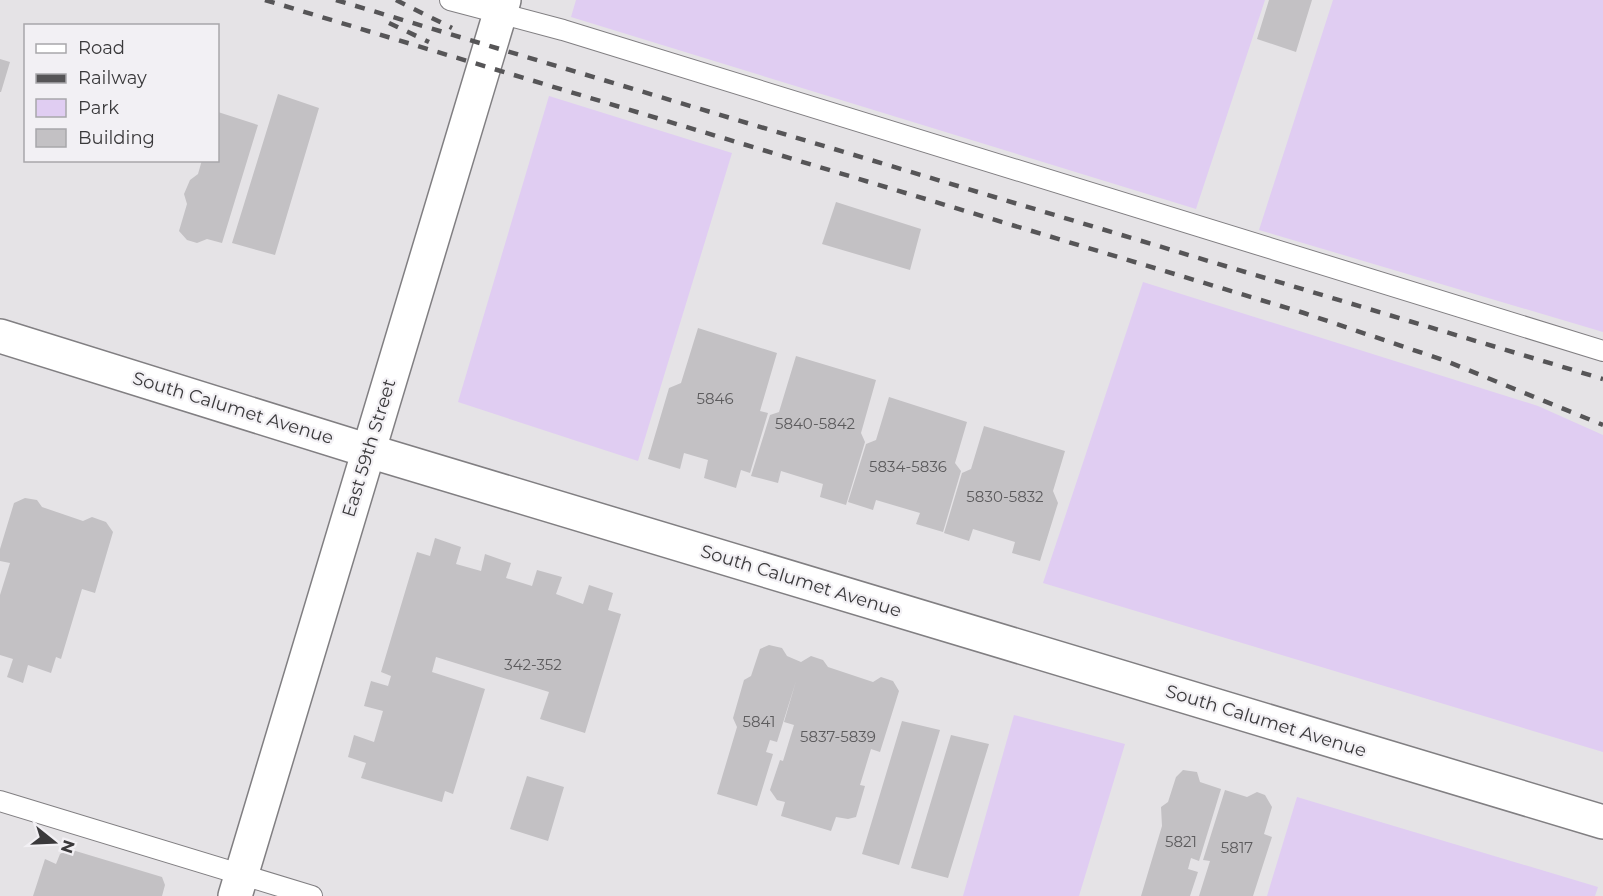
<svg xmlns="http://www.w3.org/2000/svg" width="1603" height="896" font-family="Montserrat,sans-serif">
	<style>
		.green { fill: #e0cdf2 }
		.building { fill: #c3c1c4 }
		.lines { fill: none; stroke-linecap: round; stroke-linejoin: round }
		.lane-casing { stroke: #817f82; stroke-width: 22 }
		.street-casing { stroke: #817f82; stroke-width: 36 }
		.secondary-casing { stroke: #817f82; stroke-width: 36 }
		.lane { stroke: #fff; stroke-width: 20 }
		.street { stroke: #fff; stroke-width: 33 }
		.secondary { stroke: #fff; stroke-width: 33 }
		.rail { stroke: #565557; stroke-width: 4.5; stroke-dasharray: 10 10; stroke-linecap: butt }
		.labels { text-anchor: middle; stroke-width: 4.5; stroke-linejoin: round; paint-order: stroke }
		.number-label { font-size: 15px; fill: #5c5b5d }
		.street-label { font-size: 18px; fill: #3a393b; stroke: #f2f0f4 }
	</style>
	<rect width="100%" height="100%" fill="#e5e3e6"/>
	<!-- green -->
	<path class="green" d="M 576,0 L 1265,0 L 1196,209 L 571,17 Z
		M 1333,0 L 1603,0 L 1603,332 L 1259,230 Z
		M 549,96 L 732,153 L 638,461 L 458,402 Z
		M 1143,282 L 1538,406 L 1603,435 L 1603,752 L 1043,583 Z
		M 1014,715 L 1125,744 L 1079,896 L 963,896 Z
		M 1297,797 L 1598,887 L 1595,896 L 1267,896 Z"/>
	<!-- building -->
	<path class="building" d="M 1269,0 L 1312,0 L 1296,52 L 1257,39 Z
		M 0,59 L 10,62 L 1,92 L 0,92 Z
		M 278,94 L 319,108 L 275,255 L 232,243 Z
		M 218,112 L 258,125 L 222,243 L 207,239 L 197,243 L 187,240 L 179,231 L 187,204 L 184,194 L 190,180 L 198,174 L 202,160 L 218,160 Z
		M 836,202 L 921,229 L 910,270 L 822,244 Z
		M 698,328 L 777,353 L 760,411 L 768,413 L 750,473 L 741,470 L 736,488 L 704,478 L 708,460 L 684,453 L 680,469 L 648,459 L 669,388 L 681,383 Z
		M 796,356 L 876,380 L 861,433 L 865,442 L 846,505 L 820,497 L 823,484 L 781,471 L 778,483 L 751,476 L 770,415 L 779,412 Z
		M 889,397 L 967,422 L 955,463 L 961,471 L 943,532 L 916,524 L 920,513 L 876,500 L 873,510 L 848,502 L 866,444 L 876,440 Z
		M 984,426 L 1065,451 L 1053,491 L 1058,503 L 1040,561 L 1012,553 L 1015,542 L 973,529 L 969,541 L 944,533 L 962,473 L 971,469 Z
		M 25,498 L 37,500 L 42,507 L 83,521 L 92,517 L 106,522 L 113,532 L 95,593 L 82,589 L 61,659 L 56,657 L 51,673 L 28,665 L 23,683 L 7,677 L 13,659 L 0,655 L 0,595 L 10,563 L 0,561 L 0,549 L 14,503 Z
		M 435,538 L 461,547 L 456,564 L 481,571 L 485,554 L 511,563 L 506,578 L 532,586 L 537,570 L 562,577 L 556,594 L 583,604 L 589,585 L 613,593 L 608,610 L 621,614 L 585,733 L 540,719 L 549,692 L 436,657 L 432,672 L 485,689 L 453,794 L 445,791 L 442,802 L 361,778 L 366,763 L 348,757 L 354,735 L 374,742 L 383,711 L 364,706 L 371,681 L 388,686 L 391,676 L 381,672 L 417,552 L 430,556 Z
		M 769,645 L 782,648 L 787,656 L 801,662 L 811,656 L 823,660 L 828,667 L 873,682 L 881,677 L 893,681 L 899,691 L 880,752 L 871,749 L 860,785 L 865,786 L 856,817 L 848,819 L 836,817 L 831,831 L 781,816 L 785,802 L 777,800 L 770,790 L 780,760 L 783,761 L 794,725 L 784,722 L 796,681 L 777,742 L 770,740 L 766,752 L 773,754 L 757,806 L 717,794 L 737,727 L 733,718 L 744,680 L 751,676 L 760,649 Z
		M 902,721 L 940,730 L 899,865 L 862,854 Z
		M 951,735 L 989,744 L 948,878 L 911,868 Z
		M 1183,770 L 1197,772 L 1200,782 L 1221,789 L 1199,861 L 1191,858 L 1188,869 L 1198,872 L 1190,896 L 1141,896 L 1162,826 L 1161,807 L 1168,802 L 1176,777 Z
		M 527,776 L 564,787 L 548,841 L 510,829 Z
		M 1225,790 L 1247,797 L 1257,792 L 1265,795 L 1272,807 L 1264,834 L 1272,837 L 1253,896 L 1199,896 L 1210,861 L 1203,860 Z
		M 69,849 L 162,877 L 165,885 L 162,896 L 33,896 L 45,859 L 56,864 L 60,854 Z"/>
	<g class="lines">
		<defs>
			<path id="lane" d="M 450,0 L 563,30 L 1603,351
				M 0,801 L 312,896"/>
			<path id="street" d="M 0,336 L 369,451 L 1603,822"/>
			<path id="secondary" d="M 235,896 L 504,0"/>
		</defs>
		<!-- lane casing -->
		<use href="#lane" class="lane-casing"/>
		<!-- street casing -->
		<use href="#street" class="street-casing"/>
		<!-- secondary casing -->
		<use href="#secondary" class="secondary-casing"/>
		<!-- lane -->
		<use href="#lane" class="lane"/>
		<!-- street -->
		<use href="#street" class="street"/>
		<!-- secondary -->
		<use href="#secondary" class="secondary"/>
		<!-- rail -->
		<path class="rail" d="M 265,0 L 1304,313 L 1446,361 L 1603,425
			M 336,0 L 1603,379
			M 396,0 L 452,28
			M 389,23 L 429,42"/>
	</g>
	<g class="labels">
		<!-- number labels -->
		<g class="number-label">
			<text x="715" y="404">5846</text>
			<text x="815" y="429">5840-5842</text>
			<text x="908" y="472">5834-5836</text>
			<text x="1005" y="502">5830-5832</text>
			<text x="533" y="670">342-352</text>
			<text x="759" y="727">5841</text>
			<text x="838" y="742">5837-5839</text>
			<text x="1181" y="847">5821</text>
			<text x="1237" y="853">5817</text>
		</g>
		<!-- street labels -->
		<g class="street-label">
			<text transform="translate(233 408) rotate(17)" y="6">South Calumet Avenue</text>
			<text transform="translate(369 448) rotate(-73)" y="6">East 59th Street</text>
			<text transform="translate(801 581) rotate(17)" y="6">South Calumet Avenue</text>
			<text transform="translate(1266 721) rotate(17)" y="6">South Calumet Avenue</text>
		</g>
	</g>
	<!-- legend -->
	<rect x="24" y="24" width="195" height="138" fill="#f2f0f4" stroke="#a8a7aa" stroke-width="1.5"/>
	<rect x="36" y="44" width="30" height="9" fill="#ffffff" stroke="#a8a7aa" stroke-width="1.5"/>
	<text x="78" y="54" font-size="18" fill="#3a393b">Road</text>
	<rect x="36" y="74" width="30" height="9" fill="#565557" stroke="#a8a7aa" stroke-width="1.5"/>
	<text x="78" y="84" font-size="18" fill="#3a393b">Railway</text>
	<rect x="36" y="99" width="30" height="18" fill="#e0cdf2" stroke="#a8a7aa" stroke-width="1.5"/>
	<text x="78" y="114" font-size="18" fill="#3a393b">Park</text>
	<rect x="36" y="129" width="30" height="18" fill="#c3c1c4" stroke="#a8a7aa" stroke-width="1.5"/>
	<text x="78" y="144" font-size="18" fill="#3a393b">Building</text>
	<!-- north arrow -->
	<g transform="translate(54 842) rotate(108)" stroke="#f2f0f4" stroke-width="4.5" paint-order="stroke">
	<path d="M0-4.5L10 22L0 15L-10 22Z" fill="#3a393b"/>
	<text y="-9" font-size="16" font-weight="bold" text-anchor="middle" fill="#3a393b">N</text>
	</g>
</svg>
